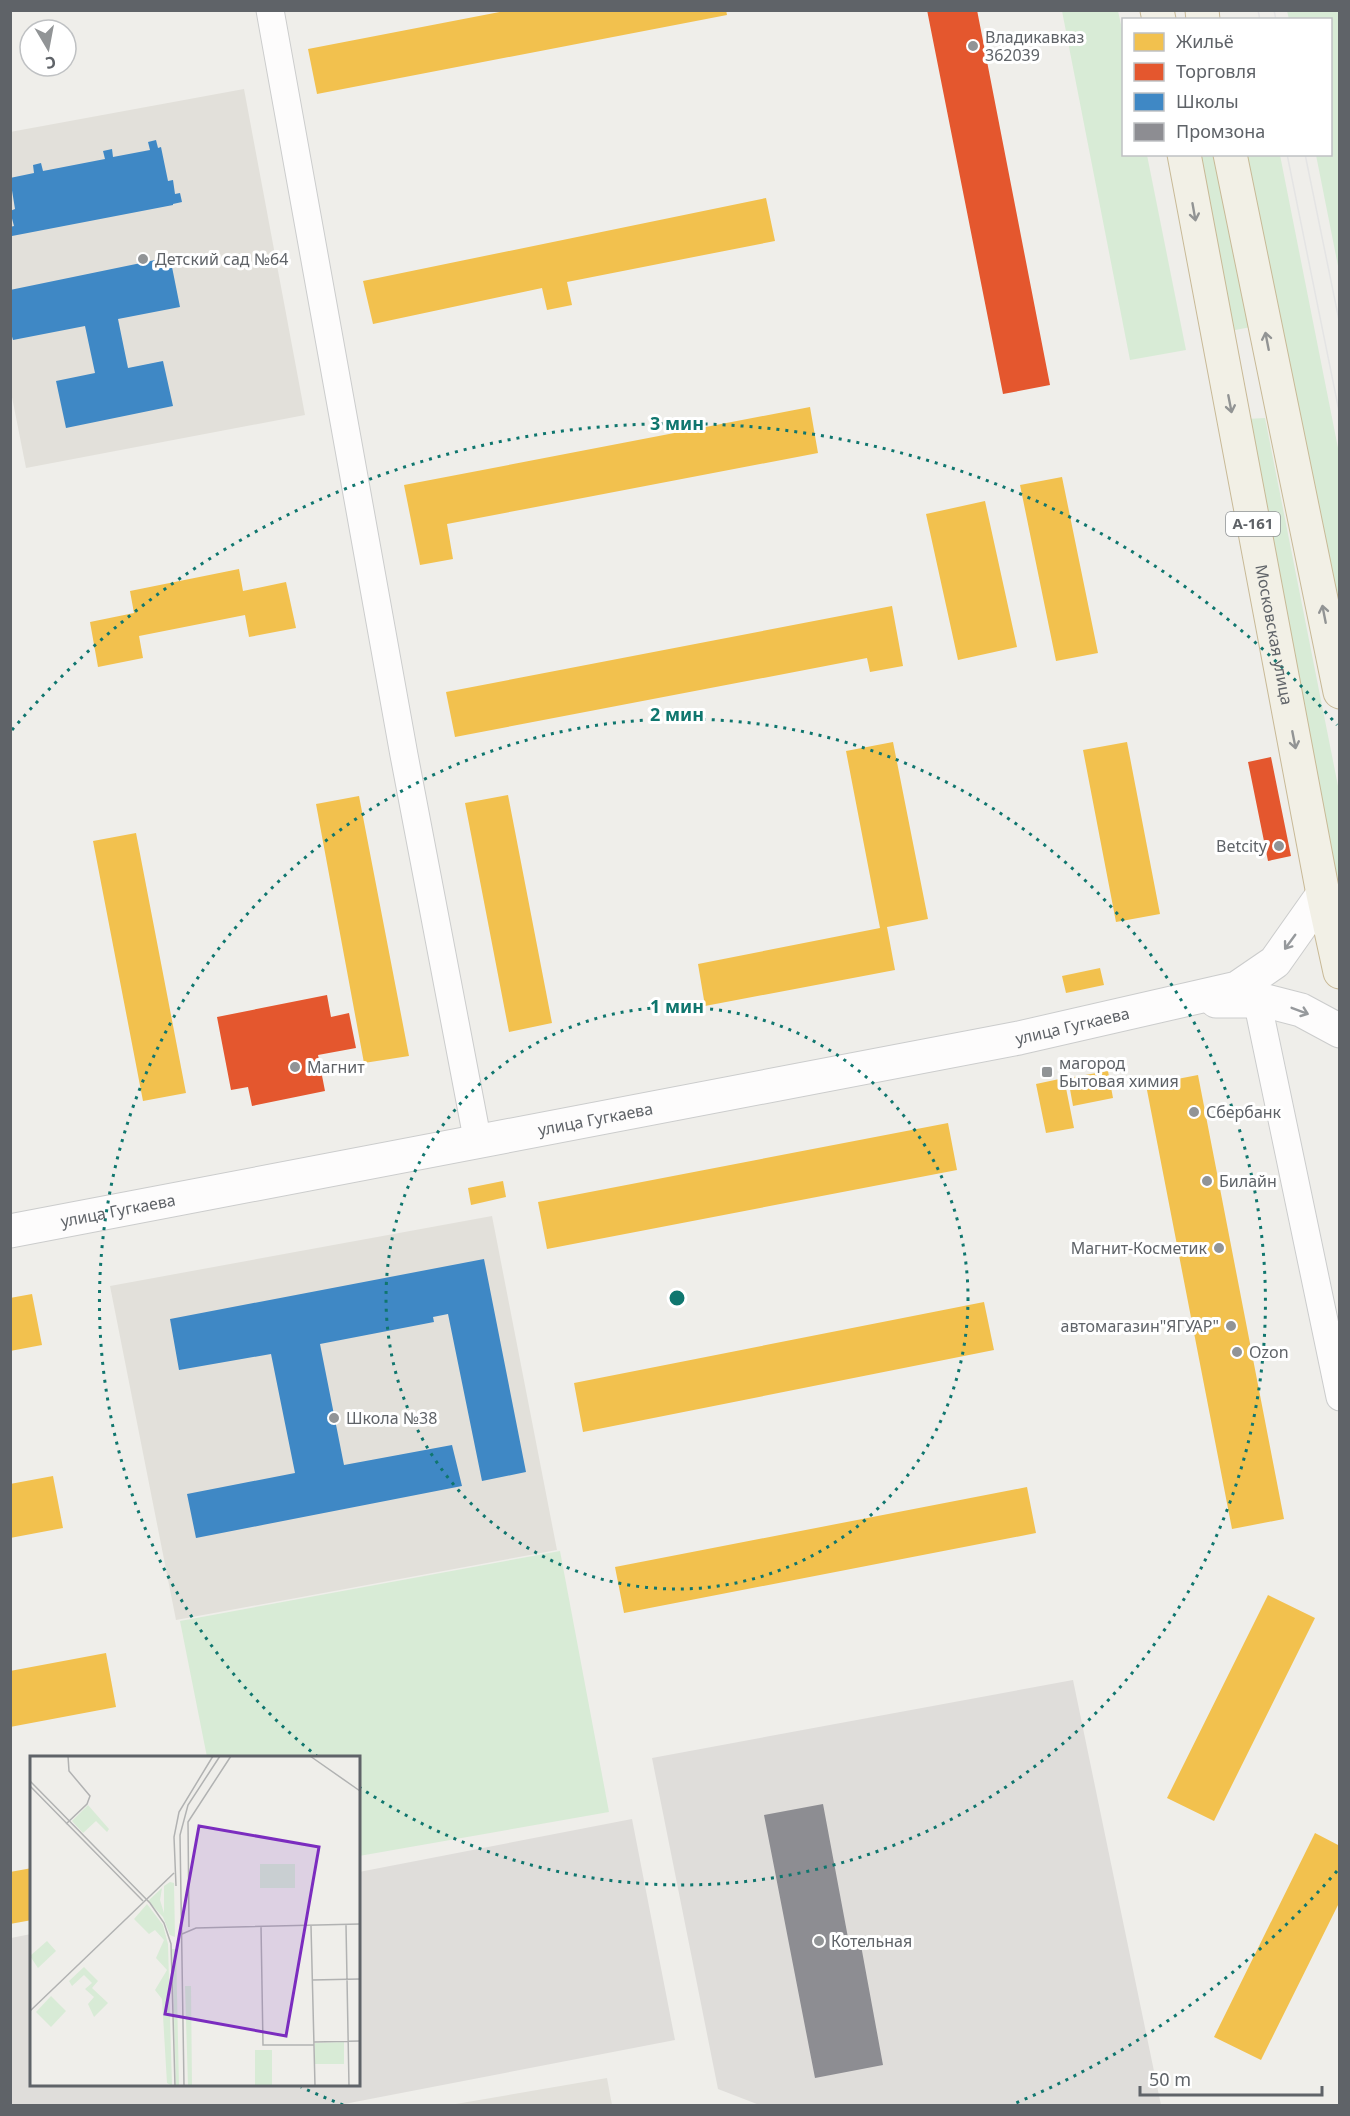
<svg xmlns="http://www.w3.org/2000/svg" width="1350" height="2116" font-family="'Noto Sans',sans-serif">
	<style>
		.industrial { fill: #dfddda }
		.education { fill: #e2e0da }
		.green { fill: #d8ebd6 }
		.homes { fill: #f2c14e }
		.shops { fill: #e4572e }
		.schools { fill: #3f88c5 }
		.industry { fill: #8d8d92 }
		.lines { fill: none; stroke-linecap: round; stroke-linejoin: round }
		.minor-casing { stroke: #cbcccc; stroke-width: 29 }
		.tertiary-casing { stroke: #cbcccc; stroke-width: 35 }
		.trunk-casing { stroke: #c8b996; stroke-width: 35 }
		.minor { stroke: #fdfcfc; stroke-width: 27 }
		.tertiary { stroke: #fdfcfc; stroke-width: 33 }
		.trunk { stroke: #f2f0e6; stroke-width: 33 }
		.tram { stroke: #e4e4e4; stroke-width: 1.5 }
		.oneway { stroke: #929494 }
		.oneway2 { stroke: #96999c }
		.ring { fill: none; stroke: #0f766e; stroke-width: 3; stroke-dasharray: 3 6 }
		.poi-dot { fill: #919496; stroke: #fff; stroke-width: 2 }
		.labels { text-anchor: middle; stroke-width: 6; stroke-linejoin: round; paint-order: stroke }
		.shield { fill: #fff; stroke: #8f9295; stroke-width: 1.5 }
		.shield-label { font-size: 15px; font-weight: bold; fill: #5f6368 }
		.poi-label { font-size: 16px; fill: #5f6368; stroke: #fff; text-anchor: start }
		.street-label { font-size: 16px; fill: #5f6368; stroke: #fff }
		.inset-road { fill: none; stroke: #b1b2b2; stroke-width: 1.5 }
		.view { fill: #7b2cbf; fill-opacity: 0.15; stroke: #7b2cbf; stroke-width: 3 }
		.inset-edge { fill: none; stroke: #5f6368; stroke-width: 3 }
		.centre { fill: #0f766e; stroke: #fff; stroke-width: 3 }
		.ring-label { font-size: 18px; text-anchor: middle; font-weight: bold; fill: #0f766e; stroke: #fff; stroke-width: 6; stroke-linejoin: round; paint-order: stroke }
	</style>
	<rect width="100%" height="100%" fill="#efeeea"/>
	<!-- industrial -->
	<path class="industrial" d="M 1073,1680 L 1161,2105 L 762,2106 L 718,2089 L 652,1758 Z
		M 632,1819 L 675,2040 L 339,2105 L 11,2105 L 11,1938 L 31,1934 L 32,2084 L 358,2084 L 359,1872 Z"/>
	<!-- education -->
	<path class="education" d="M 244,89 L 305,415 L 26,468 L 10,387 L 10,132 Z
		M 492,1216 L 557,1550 L 176,1620 L 110,1286 Z
		M 607,2078 L 612,2105 L 450,2105 Z"/>
	<!-- green -->
	<path class="green" d="M 1062,11 L 1118,11 L 1124,38 L 1124,154 L 1147,155 L 1186,350 L 1130,360 Z
		M 1287,11 L 1339,11 L 1339,271 L 1316,155 L 1330,154 L 1330,20 L 1289,19 Z
		M 1195,155 L 1222,155 L 1256,326 L 1230,331 Z
		M 1241,155 L 1280,155 L 1339,453 L 1339,649 Z
		M 1265,418 L 1339,791 L 1339,908 L 1246,419 Z
		M 560,1551 L 609,1812 L 359,1856 L 358,1758 L 207,1757 L 180,1621 Z"/>
	<!-- homes -->
	<path class="homes" d="M 510,10 L 726,10 L 727,15 L 317,94 L 308,49 Z
		M 766,198 L 775,241 L 567,282 L 572,305 L 547,310 L 542,288 L 373,324 L 363,281 Z
		M 810,407 L 818,453 L 447,524 L 453,559 L 420,565 L 404,485 Z
		M 1062,477 L 1098,653 L 1056,661 L 1020,485 Z
		M 985,501 L 1017,647 L 958,660 L 926,514 Z
		M 239,569 L 243,591 L 286,582 L 296,628 L 249,637 L 245,615 L 139,636 L 143,658 L 98,667 L 90,622 L 134,613 L 130,591 Z
		M 892,606 L 903,666 L 870,672 L 867,658 L 455,737 L 446,692 Z
		M 893,742 L 928,919 L 887,927 L 895,970 L 705,1006 L 698,964 L 880,928 L 846,751 Z
		M 1127,742 L 1160,914 L 1116,922 L 1083,750 Z
		M 508,795 L 552,1023 L 509,1032 L 465,803 Z
		M 359,796 L 409,1056 L 364,1063 L 316,804 Z
		M 136,833 L 186,1093 L 143,1101 L 93,841 Z
		M 1100,968 L 1104,985 L 1066,993 L 1062,976 Z
		M 1108,1071 L 1113,1098 L 1073,1106 L 1068,1078 Z
		M 1198,1075 L 1284,1519 L 1232,1529 L 1146,1085 Z
		M 1064,1078 L 1074,1128 L 1046,1133 L 1036,1084 Z
		M 948,1123 L 957,1170 L 547,1249 L 538,1202 Z
		M 503,1181 L 506,1197 L 471,1205 L 468,1188 Z
		M 32,1294 L 42,1345 L 10,1351 L 10,1298 Z
		M 984,1302 L 994,1350 L 583,1432 L 574,1383 Z
		M 53,1476 L 63,1528 L 10,1538 L 10,1484 Z
		M 1027,1487 L 1036,1533 L 624,1613 L 615,1567 Z
		M 1268,1595 L 1315,1618 L 1214,1821 L 1167,1798 Z
		M 106,1653 L 116,1707 L 10,1727 L 10,1671 Z
		M 1315,1833 L 1340,1846 L 1340,1901 L 1261,2060 L 1214,2037 Z
		M 32,1868 L 32,1920 L 10,1924 L 10,1872 Z"/>
	<!-- shops -->
	<path class="shops" d="M 927,10 L 977,10 L 1050,385 L 1003,394 Z
		M 1271,757 L 1291,856 L 1268,861 L 1248,762 Z
		M 327,995 L 331,1017 L 349,1013 L 356,1048 L 318,1055 L 325,1091 L 252,1106 L 248,1087 L 231,1090 L 217,1017 Z"/>
	<!-- schools -->
	<path class="schools" d="M 156,140 L 158,148 L 161,147 L 168,181 L 173,180 L 175,194 L 180,193 L 182,202 L 173,204 L 173,205 L 12,236 L 10,227 L 14,226 L 10,211 L 15,209 L 10,178 L 34,173 L 33,165 L 41,163 L 43,171 L 105,159 L 103,151 L 112,149 L 113,157 L 150,150 L 148,142 Z
		M 170,257 L 180,307 L 118,319 L 128,368 L 163,361 L 173,406 L 66,428 L 56,381 L 95,373 L 85,326 L 13,340 L 10,330 L 10,290 Z
		M 484,1259 L 526,1472 L 482,1481 L 448,1314 L 433,1317 L 434,1322 L 320,1344 L 344,1465 L 452,1445 L 462,1486 L 196,1538 L 187,1494 L 295,1473 L 271,1354 L 179,1370 L 170,1319 Z"/>
	<!-- industry -->
	<path class="industry" d="M 823,1804 L 849,1943 L 860,1940 L 883,2065 L 815,2078 L 764,1815 Z"/>
	<g class="lines">
		<defs>
			<path id="minor" d="M 270,10 L 404,755 L 478,1143
				M 1257,1000 L 1340,1397"/>
			<g id="tertiary">
				<path d="M 1216,1001 L 1266,1001 L 1301,1010 L 1340,1031"/>
				<path id="s1" d="M 10,1231 L 1019,1038 L 1237,988 L 1275,962 L 1323,894"/>
			</g>
			<g id="trunk">
				<path d="M 1157,10 L 1159,20"/>
				<path d="M 1202,10 L 1203,20"/>
				<path id="s2" d="M 1184,154 L 1323,894 L 1340,972"/>
				<path d="M 1230,154 L 1340,692"/>
			</g>
		</defs>
		<!-- minor casing -->
		<use href="#minor" class="minor-casing"/>
		<!-- tertiary casing -->
		<use href="#tertiary" class="tertiary-casing"/>
		<!-- trunk casing -->
		<use href="#trunk" class="trunk-casing"/>
		<!-- minor -->
		<use href="#minor" class="minor"/>
		<!-- tertiary -->
		<use href="#tertiary" class="tertiary"/>
		<!-- trunk -->
		<use href="#trunk" class="trunk"/>
		<!-- tram -->
		<path class="tram" d="M 1258,10 L 1260,20
			M 1274,10 L 1276,20
			M 1287,154 L 1340,416
			M 1305,154 L 1340,325"/>
	</g>
	<!-- one-way arrows -->
	<defs><path id="oneway-shaft" d="M-6 0H5M1.5-3L5.5 0L1.5 3" fill="none" stroke-width="1.6" stroke-linecap="round" stroke-linejoin="round" transform="scale(1.5)"/></defs>
	<g class="oneway">
		<use href="#oneway-shaft" transform="translate(1194 212) rotate(80)"/>
		<use href="#oneway-shaft" transform="translate(1267 341) rotate(-101)"/>
		<use href="#oneway-shaft" transform="translate(1230 404) rotate(79)"/>
		<use href="#oneway-shaft" transform="translate(1324 614) rotate(-101)"/>
		<use href="#oneway-shaft" transform="translate(1294 740) rotate(79)"/>
	</g>
	<g class="oneway2">
		<use href="#oneway-shaft" transform="translate(1290 942) rotate(126)"/>
		<use href="#oneway-shaft" transform="translate(1300 1011) rotate(21)"/>
	</g>
	<!-- distance rings -->
	<g class="ring">
		<circle cx="677" cy="1298" r="291"/>
		<path d="M318 1757A583 583 0 1 1 359 1787"/>
		<path d="M1337 1871A874 874 0 0 1 1011 2105M343 2105A874 874 0 0 1 301 2087M12 730A874 874 0 0 1 1337 725"/>
	</g>
	<!-- markers -->
	<g class="poi-dot">
		<circle cx="973" cy="46" r="6"/>
		<circle cx="143" cy="259" r="6"/>
		<circle cx="1279" cy="846" r="6"/>
		<circle cx="295" cy="1067" r="6"/>
		<rect x="1041" y="1066" width="12" height="12" rx="3"/>
		<circle cx="1194" cy="1112" r="6"/>
		<circle cx="1207" cy="1181" r="6"/>
		<circle cx="1219" cy="1248" r="6"/>
		<circle cx="1231" cy="1326" r="6"/>
		<circle cx="1237" cy="1352" r="6"/>
		<circle cx="334" cy="1418" r="6"/>
		<circle cx="819" cy="1941" r="6"/>
	</g>
	<g class="labels">
		<!-- shield labels -->
		<rect class="shield" x="1226" y="512" width="54" height="24" rx="4.5"/>
		<g class="shield-label">
			<text x="1253" y="529">А-161</text>
		</g>
		<!-- poi labels -->
		<g class="poi-label">
			<text x="985" y="43">Владикавказ<tspan x="985" dy="18">362039</tspan></text>
			<text x="155" y="265">Детский сад №64</text>
			<text x="1267" y="852" text-anchor="end">Betcity</text>
			<text x="1059" y="1069">магород<tspan x="1059" dy="18">Бытовая химия</tspan></text>
			<text x="307" y="1073">Магнит</text>
			<text x="1206" y="1118">Сбербанк</text>
			<text x="1219" y="1187">Билайн</text>
			<text x="1207" y="1254" text-anchor="end">Магнит-Косметик</text>
			<text x="1219" y="1332" text-anchor="end">автомагазин"ЯГУАР"</text>
			<text x="1249" y="1358">Ozon</text>
			<text x="346" y="1424">Школа №38</text>
			<text x="831" y="1947">Котельная</text>
		</g>
		<!-- street labels -->
		<g class="street-label">
			<text dy="6" stroke="none"><textPath href="#s2" startOffset="489">Московская улица</textPath></text>
			<text dy="6" stroke="none"><textPath href="#s1" startOffset="1082">улица Гугкаева</textPath></text>
			<text dy="6" stroke="none"><textPath href="#s1" startOffset="596">улица Гугкаева</textPath></text>
			<text dy="6" stroke="none"><textPath href="#s1" startOffset="110">улица Гугкаева</textPath></text>
		</g>
	</g>
	<!-- overview -->
	<g transform="translate(30 1756)">
		<rect width="330" height="330" fill="#efeeea"/>
		<path d="M 58,49 L 79,73 L 77,76 L 66,65 L 53,77 L 42,65 ZM 230,108 L 265,108 L 265,132 L 230,132 ZM 140,126 L 144,127 L 145,181 L 140,179 L 133,161 L 118,145 L 132,132 L 130,144 L 134,157 L 134,130 ZM 117,148 L 133,169 L 138,188 L 142,330 L 137,327 L 132,243 L 125,234 L 137,214 L 126,202 L 134,184 L 125,174 L 119,178 L 104,163 ZM 17,185 L 26,195 L 8,212 L 0,200 ZM 142,193 L 146,193 L 149,330 L 146,330 ZM 54,211 L 68,225 L 62,232 L 78,247 L 64,261 L 58,248 L 64,241 L 55,233 L 62,227 L 54,219 L 42,230 L 39,225 ZM 155,230 L 161,230 L 162,330 L 158,330 ZM 21,240 L 36,255 L 21,271 L 6,256 ZM 314,286 L 314,308 L 285,308 L 285,287 ZM 225,294 L 242,294 L 242,329 L 225,329 Z" fill="#d8ebd6"/>
		<path class="inset-road" d="M 280,0 L 330,35M 0,25 L 120,147 L 134,167 L 141,188 L 145,330M 0,30 L 113,145M 36,68 L 57,48 L 60,40 L 39,15 L 38,0M 146,130 L 144,81 L 149,56 L 183,0M 316,169 L 319,330M 231,170 L 233,289 L 284,289M 281,170 L 285,330M 159,171 L 158,66 L 201,0M 152,178 L 166,172 L 330,168M 282,224 L 330,223M 0,255 L 144,117M 284,286 L 330,285M 154,330 L 150,79 L 158,49 L 190,0"/>
		<path class="view" d="M 169,70 L 289,91 L 256,280 L 135,258 Z"/>
		<rect width="330" height="330" class="inset-edge"/>
	</g>
	<circle cx="677" cy="1298" r="9" class="centre"/>
	<g class="ring-label">
		<text x="677" y="430">3 мин</text>
		<text x="677" y="721">2 мин</text>
		<text x="677" y="1013">1 мин</text>
	</g>
	<!-- border -->
	<rect width="1350" height="2116" fill="none" stroke="#5f6368" stroke-width="24"/>
	<!-- legend -->
	<rect x="1122" y="18" width="210" height="138" fill="#ffffff" stroke="#bfc1c3" stroke-width="1.5"/>
	<rect x="1134" y="33" width="30" height="18" fill="#f2c14e" stroke="#bfc1c3" stroke-width="1.5"/>
	<text x="1176" y="48" font-size="18" fill="#5f6368">Жильё</text>
	<rect x="1134" y="63" width="30" height="18" fill="#e4572e" stroke="#bfc1c3" stroke-width="1.5"/>
	<text x="1176" y="78" font-size="18" fill="#5f6368">Торговля</text>
	<rect x="1134" y="93" width="30" height="18" fill="#3f88c5" stroke="#bfc1c3" stroke-width="1.5"/>
	<text x="1176" y="108" font-size="18" fill="#5f6368">Школы</text>
	<rect x="1134" y="123" width="30" height="18" fill="#8d8d92" stroke="#bfc1c3" stroke-width="1.5"/>
	<text x="1176" y="138" font-size="18" fill="#5f6368">Промзона</text>
	<!-- north arrow -->
	<g transform="translate(48 48) rotate(170)"><circle r="28" fill="#ffffff" stroke="#bfc1c3" stroke-width="1.5"/>
	<path d="M0-4.5L10 22L0 15L-10 22Z" fill="#919496"/>
	<text y="-9" font-size="16" font-weight="bold" text-anchor="middle" fill="#5f6368">С</text>
	</g>
	<!-- scale -->
	<path d="M1140 2086v9h182v-9" fill="none" stroke="#5f6368" stroke-width="3"/>
	<text x="1149" y="2086" font-size="18" fill="#5f6368" stroke="#ffffff" stroke-width="4.5" paint-order="stroke">50 m</text>
</svg>
